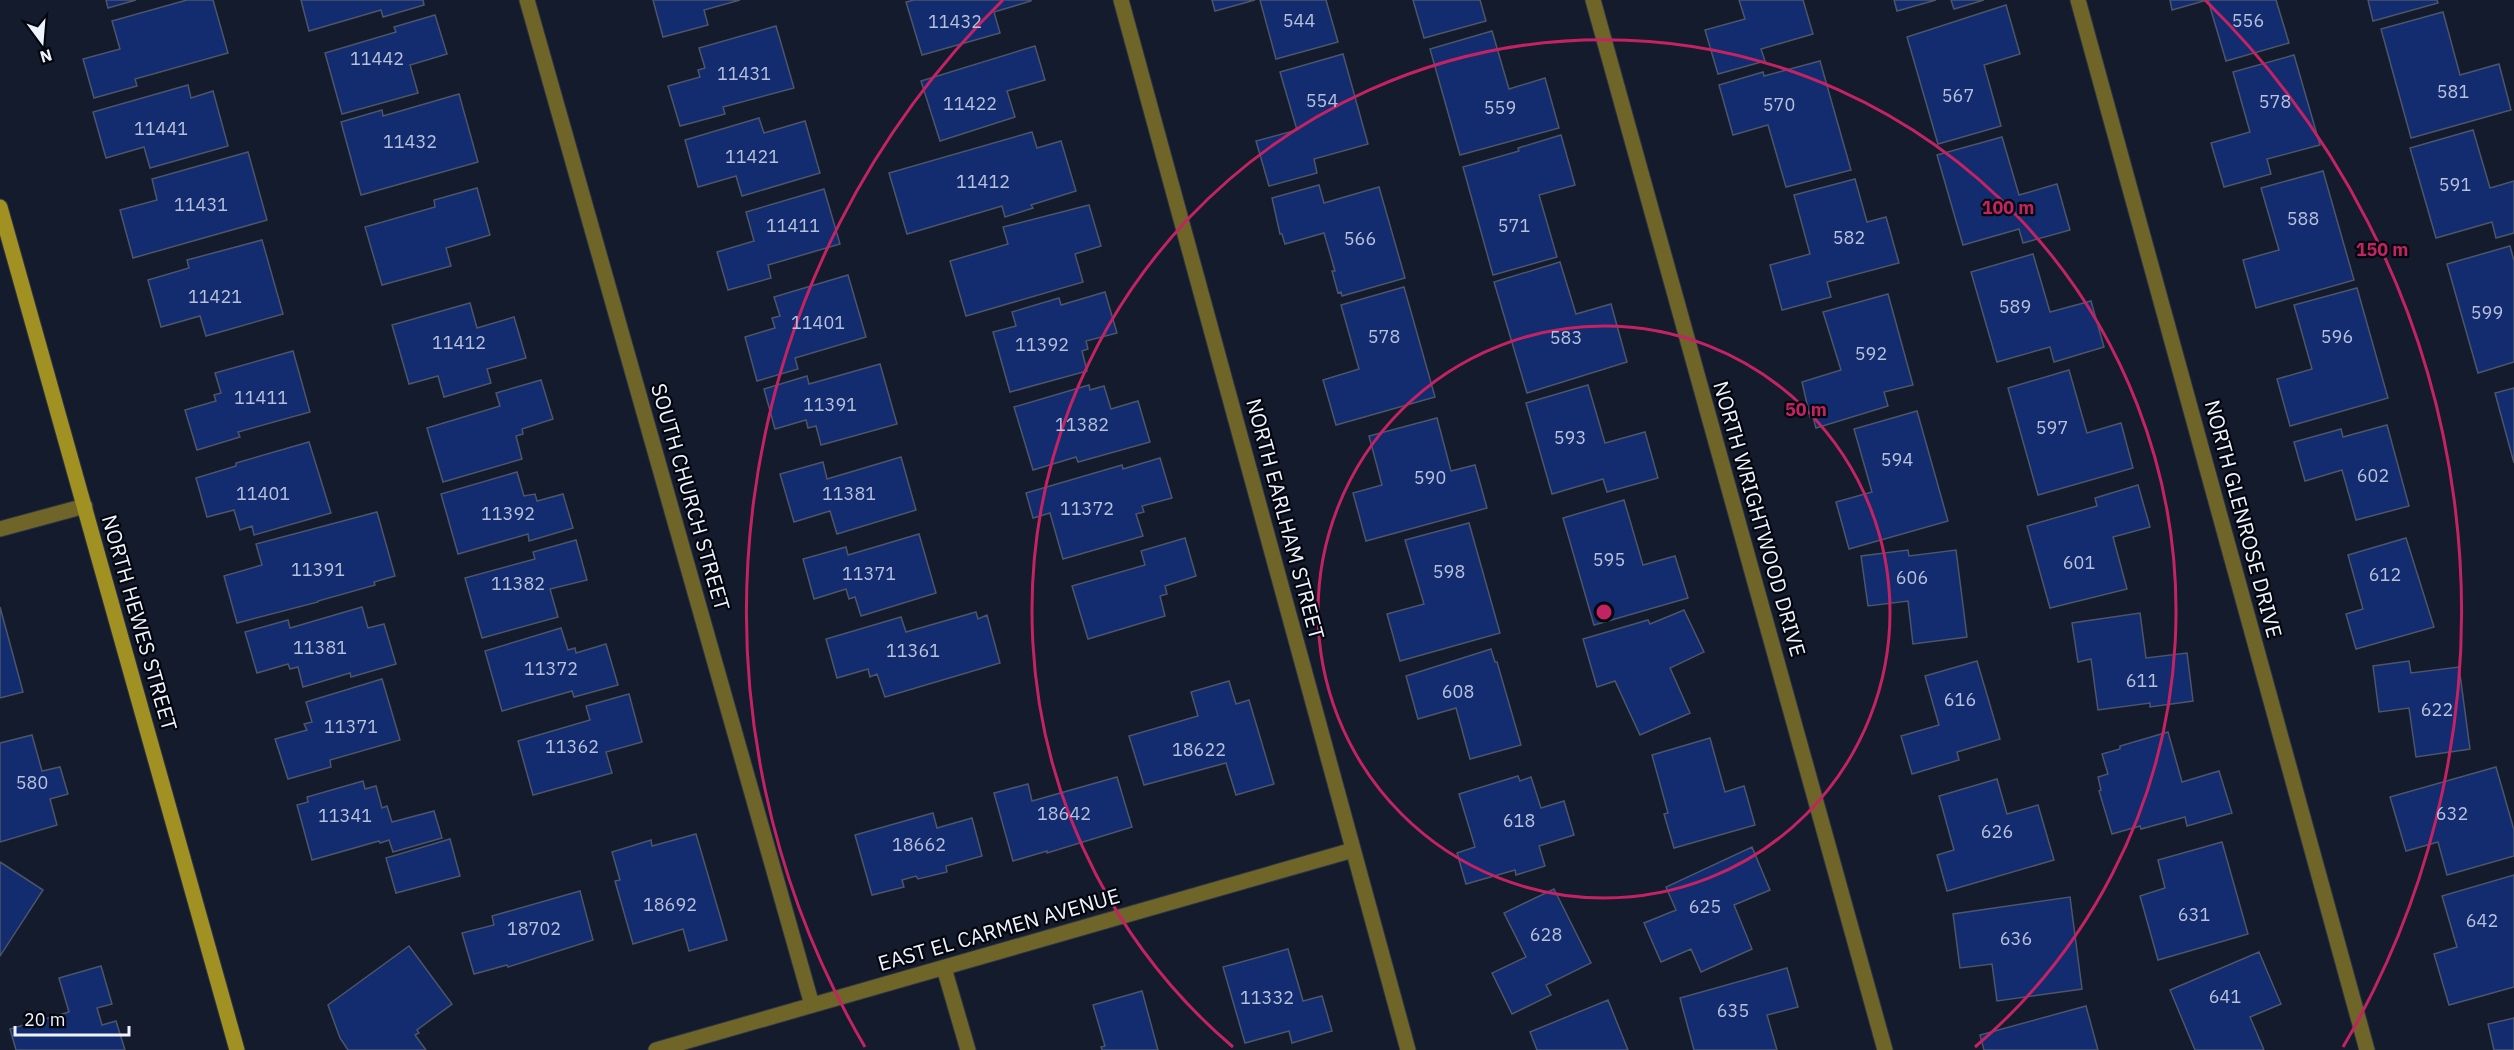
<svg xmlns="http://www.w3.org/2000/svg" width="2514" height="1050" font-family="'IBM Plex Sans',sans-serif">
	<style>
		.building { fill: #132b6f; stroke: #4c556a; stroke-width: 1.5 }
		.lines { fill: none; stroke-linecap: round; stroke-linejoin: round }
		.minor-casing { stroke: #2d3545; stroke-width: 17 }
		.secondary-casing { stroke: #2d3545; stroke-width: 17 }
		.minor { stroke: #706528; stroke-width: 15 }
		.secondary { stroke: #a19022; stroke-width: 15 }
		.ring { fill: none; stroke: #c42363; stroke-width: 3 }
		.labels { text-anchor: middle; stroke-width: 4.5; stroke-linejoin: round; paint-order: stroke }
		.number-label { font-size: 18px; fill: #b7c1da }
		.street-label { font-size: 21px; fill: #eef3fd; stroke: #04060d }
		.centre { fill: #c42363; stroke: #04060d; stroke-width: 3 }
		.ring-label { font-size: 18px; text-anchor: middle; font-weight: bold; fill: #c42363; stroke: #04060d; stroke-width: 4.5; stroke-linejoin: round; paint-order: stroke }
	</style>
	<rect width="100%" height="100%" fill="#131b2c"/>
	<!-- building -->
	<path class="building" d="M 106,0 L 136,0 L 108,8 Z
		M 187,0 L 213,0 L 228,53 L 135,79 L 137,86 L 94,98 L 83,59 L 120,49 L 112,21 Z
		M 301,0 L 423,0 L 424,5 L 383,17 L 381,10 L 309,31 Z
		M 653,0 L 740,0 L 704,10 L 708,25 L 663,37 Z
		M 914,0 L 1031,0 L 1031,1 L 994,12 L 1000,33 L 922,55 L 906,2 Z
		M 1212,0 L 1255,0 L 1215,11 Z
		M 1260,0 L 1326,0 L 1338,42 L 1276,59 Z
		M 1413,0 L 1480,0 L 1486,21 L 1424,38 Z
		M 1739,0 L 1803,0 L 1813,34 L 1761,49 L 1765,61 L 1718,74 L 1705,30 L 1745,19 Z
		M 1894,0 L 1936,0 L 1897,11 Z
		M 1951,0 L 1984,0 L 1954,9 Z
		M 2170,0 L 2207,0 L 2172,10 Z
		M 2208,0 L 2276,0 L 2289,43 L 2226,61 Z
		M 2368,0 L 2437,0 L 2438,3 L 2373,21 Z
		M 2006,5 L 2020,54 L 1984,65 L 2001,126 L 1938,144 L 1907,37 Z
		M 2443,12 L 2460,75 L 2499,64 L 2511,110 L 2411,138 L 2381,29 Z
		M 435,15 L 447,54 L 410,65 L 418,93 L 342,114 L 325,53 L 396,32 L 394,27 Z
		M 776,26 L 794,88 L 723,107 L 725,114 L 680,126 L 668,86 L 700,77 L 698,70 L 705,68 L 699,48 Z
		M 1492,31 L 1509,89 L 1545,78 L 1559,128 L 1460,155 L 1430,49 Z
		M 1035,46 L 1045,80 L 1007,91 L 1015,117 L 940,141 L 921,81 Z
		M 1343,54 L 1368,144 L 1314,159 L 1317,173 L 1269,186 L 1256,141 L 1297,130 L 1280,72 Z
		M 2294,55 L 2320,145 L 2267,159 L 2271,174 L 2224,187 L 2211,143 L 2250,132 L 2233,72 Z
		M 1820,61 L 1851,170 L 1786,187 L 1768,125 L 1733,135 L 1719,85 L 1763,72 L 1764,76 Z
		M 188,85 L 191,98 L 213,91 L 228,146 L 150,168 L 144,147 L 106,158 L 93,112 Z
		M 459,94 L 478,162 L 361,195 L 341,122 L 382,110 L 383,116 Z
		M 759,118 L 764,133 L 805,121 L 820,173 L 742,196 L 736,176 L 698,187 L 685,140 Z
		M 2473,130 L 2490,188 L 2514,181 L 2514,233 L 2496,238 L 2492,222 L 2436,238 L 2410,148 Z
		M 1032,132 L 1037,148 L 1061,141 L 1076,191 L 1031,205 L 1033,208 L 1005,217 L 1002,206 L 907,234 L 889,173 Z
		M 1561,135 L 1575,185 L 1539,195 L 1557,257 L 1493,275 L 1463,167 L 1519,151 L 1518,148 Z
		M 2002,137 L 2019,195 L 2057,184 L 2070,230 L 2023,243 L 2019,229 L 1963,245 L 1937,155 Z
		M 248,152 L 267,220 L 133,258 L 120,210 L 157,200 L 152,179 Z
		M 2323,171 L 2354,280 L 2256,308 L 2243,260 L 2279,250 L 2261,188 Z
		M 1855,179 L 1867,222 L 1886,217 L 1899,263 L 1827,282 L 1831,297 L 1782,310 L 1770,265 L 1810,254 L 1794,195 Z
		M 1319,185 L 1324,203 L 1379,187 L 1405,278 L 1342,296 L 1341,292 L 1338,293 L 1332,271 L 1335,271 L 1324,233 L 1285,244 L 1282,234 L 1280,234 L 1272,198 Z
		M 477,188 L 490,235 L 446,248 L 451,266 L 382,285 L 365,227 L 435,207 L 434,200 Z
		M 824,189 L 840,244 L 768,265 L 771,278 L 728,290 L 717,252 L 754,241 L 746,212 Z
		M 1089,205 L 1101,246 L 1075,254 L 1083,282 L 966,316 L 950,261 L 1008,244 L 1003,227 Z
		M 262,240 L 283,314 L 206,336 L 200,316 L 161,327 L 148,280 L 189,268 L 187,260 Z
		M 2510,246 L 2514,261 L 2514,362 L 2478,373 L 2447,264 Z
		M 2033,254 L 2050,312 L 2091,301 L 2104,347 L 2054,362 L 2050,347 L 1997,362 L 1971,272 Z
		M 1560,262 L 1576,314 L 1611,304 L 1627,362 L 1527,393 L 1494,282 Z
		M 848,275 L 866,337 L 795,358 L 798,369 L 757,381 L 745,337 L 775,328 L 772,318 L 780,316 L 774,297 Z
		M 1404,287 L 1435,397 L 1336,425 L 1323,380 L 1359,369 L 1341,305 Z
		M 2357,288 L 2388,398 L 2290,426 L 2277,379 L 2312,369 L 2294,305 Z
		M 1105,292 L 1117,333 L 1086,341 L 1088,349 L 1082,351 L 1087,371 L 1010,392 L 993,332 L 1016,326 L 1012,312 L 1059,298 L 1061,305 Z
		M 1888,294 L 1913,385 L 1884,392 L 1888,406 L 1816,428 L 1813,417 L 1810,417 L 1802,382 L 1841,370 L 1823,312 Z
		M 470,303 L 477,328 L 514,317 L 526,358 L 487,369 L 491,383 L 444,397 L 438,376 L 409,384 L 392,325 Z
		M 293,351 L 310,412 L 238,432 L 240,437 L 197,450 L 185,410 L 216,401 L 214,395 L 221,393 L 215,373 Z
		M 880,364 L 897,424 L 821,445 L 816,426 L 808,428 L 806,420 L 775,429 L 764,389 L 807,376 L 809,384 Z
		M 2069,370 L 2087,433 L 2121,423 L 2133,468 L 2038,495 L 2008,388 Z
		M 541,380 L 553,419 L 522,429 L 523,434 L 516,436 L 522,459 L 443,482 L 427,428 L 500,406 L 496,393 Z
		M 1089,385 L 1090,390 L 1104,386 L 1111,409 L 1138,401 L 1150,442 L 1078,462 L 1076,457 L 1033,470 L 1014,407 Z
		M 1588,385 L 1605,443 L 1645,432 L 1658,478 L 1607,492 L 1603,479 L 1552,494 L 1526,403 Z
		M 2514,388 L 2514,463 L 2495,393 Z
		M 1917,411 L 1948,521 L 1849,549 L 1836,502 L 1872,492 L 1854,429 Z
		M 1437,418 L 1451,471 L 1475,465 L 1487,508 L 1366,541 L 1353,493 L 1382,485 L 1369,436 Z
		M 2387,425 L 2409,506 L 2356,520 L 2342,470 L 2305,481 L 2294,442 L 2341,429 L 2343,437 Z
		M 309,442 L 331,513 L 254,535 L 252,526 L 240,530 L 234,510 L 207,517 L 196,478 L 236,466 L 236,463 Z
		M 901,457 L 916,510 L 837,534 L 830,511 L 794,522 L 780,474 L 823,462 L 827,479 Z
		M 1160,458 L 1172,498 L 1142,506 L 1144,512 L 1136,514 L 1143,536 L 1063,559 L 1050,513 L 1033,518 L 1026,493 L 1122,465 L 1123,469 Z
		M 517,472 L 524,496 L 535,494 L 537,501 L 563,494 L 573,528 L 529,541 L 528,534 L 458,554 L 441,494 Z
		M 2138,485 L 2150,527 L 2113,537 L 2127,589 L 2050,608 L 2027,526 L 2097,506 L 2095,498 Z
		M 1624,500 L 1643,565 L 1675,556 L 1688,598 L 1594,625 L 1563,518 Z
		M 377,512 L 395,576 L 374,582 L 375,585 L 318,601 L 318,602 L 237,623 L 224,576 L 262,565 L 256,544 Z
		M 1469,523 L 1500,633 L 1400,661 L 1387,614 L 1424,604 L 1405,540 Z
		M 919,534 L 936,593 L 861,616 L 855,597 L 849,599 L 846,589 L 814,599 L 803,559 L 846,547 L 848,555 Z
		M 1185,538 L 1196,576 L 1165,586 L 1167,594 L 1160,596 L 1165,616 L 1088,639 L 1072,586 L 1145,565 L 1141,551 Z
		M 2406,538 L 2434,627 L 2356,649 L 2346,614 L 2363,609 L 2348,555 Z
		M 576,540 L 587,580 L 550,589 L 558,617 L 482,638 L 465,578 L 535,559 L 533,552 Z
		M 1908,550 L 1909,556 L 1956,550 L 1967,637 L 1913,644 L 1908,601 L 1868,606 L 1861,556 Z
		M 0,607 L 23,692 L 0,698 Z
		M 362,607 L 368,628 L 384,624 L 396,664 L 351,677 L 350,673 L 303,687 L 298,667 L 290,669 L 288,664 L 257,673 L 245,632 L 288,620 L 290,628 Z
		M 1684,610 L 1704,652 L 1670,668 L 1690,713 L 1640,735 L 1615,681 L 1597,687 L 1583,639 L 1648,620 L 1650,624 Z
		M 976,612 L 978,619 L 987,615 L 1000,663 L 885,697 L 877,674 L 870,677 L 868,669 L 837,678 L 826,639 L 901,617 L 906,632 Z
		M 2140,613 L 2146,658 L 2187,653 L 2193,701 L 2150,707 L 2150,703 L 2098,710 L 2091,659 L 2078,662 L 2072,623 Z
		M 561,628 L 568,650 L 575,648 L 576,653 L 606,644 L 618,685 L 574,697 L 572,691 L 502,711 L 485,651 Z
		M 1491,649 L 1495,662 L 1497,662 L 1521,745 L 1470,759 L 1456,708 L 1418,719 L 1406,676 Z
		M 1977,661 L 2000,739 L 1957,752 L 1959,760 L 1912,774 L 1901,736 L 1939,725 L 1925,676 Z
		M 2409,661 L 2411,673 L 2459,667 L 2470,749 L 2416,757 L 2409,708 L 2379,712 L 2373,666 Z
		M 382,679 L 400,740 L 330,760 L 331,767 L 288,779 L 275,739 L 307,730 L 304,724 L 312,722 L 306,702 Z
		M 1229,681 L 1236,704 L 1249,700 L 1274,784 L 1236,795 L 1226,763 L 1144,785 L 1129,736 L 1198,716 L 1191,692 Z
		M 629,694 L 642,742 L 606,752 L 612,773 L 533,795 L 518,741 L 590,720 L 586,706 Z
		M 2168,732 L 2182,782 L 2219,771 L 2232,813 L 2187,826 L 2185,817 L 2141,829 L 2140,826 L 2112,834 L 2099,791 L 2101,790 L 2098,777 L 2108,774 L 2102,754 L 2120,749 L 2120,746 Z
		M 32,735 L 42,771 L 60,767 L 68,794 L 50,799 L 57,825 L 0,842 L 0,743 Z
		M 1710,738 L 1725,792 L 1744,786 L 1755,825 L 1674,848 L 1664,814 L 1668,813 L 1652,755 Z
		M 2496,767 L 2514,830 L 2514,856 L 2447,875 L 2438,842 L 2406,851 L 2390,797 Z
		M 1518,776 L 1520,781 L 1531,777 L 1541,808 L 1564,801 L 1574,835 L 1539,846 L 1545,866 L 1516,875 L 1515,870 L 1466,884 L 1457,853 L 1475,847 L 1459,794 Z
		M 1117,777 L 1132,827 L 1047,853 L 1047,851 L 1013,861 L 994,793 L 1028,784 L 1032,801 Z
		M 1997,779 L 2007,814 L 2038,805 L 2054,860 L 1947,891 L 1937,855 L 1954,850 L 1939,796 Z
		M 363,781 L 365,789 L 376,786 L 382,808 L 387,806 L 392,822 L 434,811 L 442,838 L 393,852 L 389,840 L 380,843 L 379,841 L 312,860 L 297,805 L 308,802 L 307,797 Z
		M 933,813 L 937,828 L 972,818 L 982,856 L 946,866 L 947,872 L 918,879 L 916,876 L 902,880 L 904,887 L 872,895 L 855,835 Z
		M 696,834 L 727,940 L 689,951 L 683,929 L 633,944 L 615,881 L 620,880 L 612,852 L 651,840 L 652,846 Z
		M 450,839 L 460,876 L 396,893 L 386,858 Z
		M 2222,842 L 2248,934 L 2158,960 L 2140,896 L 2165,888 L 2158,860 Z
		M 1752,847 L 1770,890 L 1734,905 L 1752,949 L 1701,972 L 1691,949 L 1661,962 L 1644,923 L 1676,910 L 1666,887 Z
		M 0,862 L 43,890 L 0,956 Z
		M 2514,875 L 2514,987 L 2449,1005 L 2434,954 L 2457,947 L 2442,896 Z
		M 1554,889 L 1591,963 L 1546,985 L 1551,995 L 1512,1014 L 1492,973 L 1526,957 L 1504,913 Z
		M 580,891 L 593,940 L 508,967 L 507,965 L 474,974 L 462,933 L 494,925 L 492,916 Z
		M 2070,897 L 2082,989 L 1997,1001 L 1992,964 L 1960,968 L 1953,914 Z
		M 409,946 L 452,1004 L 417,1030 L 419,1033 L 415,1035 L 426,1050 L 348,1050 L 340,1038 L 328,1005 Z
		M 1288,949 L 1303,1001 L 1322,996 L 1332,1031 L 1292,1043 L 1289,1031 L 1245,1043 L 1223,967 Z
		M 2259,952 L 2281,1004 L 2250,1017 L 2264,1050 L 2195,1050 L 2170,990 Z
		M 101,966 L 112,1004 L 97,1008 L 102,1025 L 116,1021 L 125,1050 L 16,1050 L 10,1029 L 69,1012 L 59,978 Z
		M 1787,968 L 1798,1007 L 1767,1015 L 1777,1050 L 1694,1050 L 1680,998 Z
		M 1142,991 L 1158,1050 L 1102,1050 L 1101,1047 L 1105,1046 L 1093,1005 Z
		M 1608,1000 L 1628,1050 L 1537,1050 L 1530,1032 Z
		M 2086,1006 L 2098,1050 L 1984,1050 L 1980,1035 Z
		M 2514,1018 L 2514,1050 L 2494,1050 L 2488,1024 Z"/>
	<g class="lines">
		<defs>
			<path id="minor" d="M 527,0 L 812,1005
				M 1121,0 L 1408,1050
				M 1593,0 L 1885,1050
				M 2078,0 L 2367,1050
				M 0,529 L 85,506
				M 944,968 L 968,1050
				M 656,1050 L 1353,850"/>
			<path id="secondary" d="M 0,207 L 237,1050"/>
		</defs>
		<!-- minor casing -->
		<use href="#minor" class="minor-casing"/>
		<!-- secondary casing -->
		<use href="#secondary" class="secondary-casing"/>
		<!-- minor -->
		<use href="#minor" class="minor"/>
		<!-- secondary -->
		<use href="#secondary" class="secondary"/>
	</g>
	<!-- distance rings -->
	<g class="ring">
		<circle cx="1604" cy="612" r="286"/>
		<path d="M1233 1047A572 572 0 1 1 1975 1047"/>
		<path d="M865 1047A858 858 0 0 1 1003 0M2205 0A858 858 0 0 1 2343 1047"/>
	</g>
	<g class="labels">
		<!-- number labels -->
		<g class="number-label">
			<text x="1299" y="27">544</text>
			<text x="2248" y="27">556</text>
			<text x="955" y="28">11432</text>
			<text x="377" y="65">11442</text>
			<text x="744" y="80">11431</text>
			<text x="2453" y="98">581</text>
			<text x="1958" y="102">567</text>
			<text x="1322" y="107">554</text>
			<text x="2275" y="108">578</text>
			<text x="970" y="110">11422</text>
			<text x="1779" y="111">570</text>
			<text x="1500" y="114">559</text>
			<text x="161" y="135">11441</text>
			<text x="410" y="148">11432</text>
			<text x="752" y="163">11421</text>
			<text x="983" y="188">11412</text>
			<text x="2455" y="191">591</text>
			<text x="201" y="211">11431</text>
			<text x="2303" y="225">588</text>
			<text x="793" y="232">11411</text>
			<text x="1514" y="232">571</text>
			<text x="1849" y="244">582</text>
			<text x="1360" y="245">566</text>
			<text x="215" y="303">11421</text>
			<text x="2015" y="313">589</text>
			<text x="2487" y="319">599</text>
			<text x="818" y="329">11401</text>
			<text x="1384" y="343">578</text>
			<text x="2337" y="343">596</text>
			<text x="1566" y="344">583</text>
			<text x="459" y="349">11412</text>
			<text x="1042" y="351">11392</text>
			<text x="1871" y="360">592</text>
			<text x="261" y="404">11411</text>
			<text x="830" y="411">11391</text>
			<text x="1082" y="431">11382</text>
			<text x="2052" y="434">597</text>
			<text x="1570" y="444">593</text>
			<text x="1897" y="466">594</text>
			<text x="2373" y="482">602</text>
			<text x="1430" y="484">590</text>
			<text x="263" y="500">11401</text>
			<text x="849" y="500">11381</text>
			<text x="1087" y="515">11372</text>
			<text x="508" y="520">11392</text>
			<text x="1609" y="566">595</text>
			<text x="2079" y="569">601</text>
			<text x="318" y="576">11391</text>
			<text x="1449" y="578">598</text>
			<text x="869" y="580">11371</text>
			<text x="2385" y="581">612</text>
			<text x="1912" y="584">606</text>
			<text x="518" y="590">11382</text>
			<text x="320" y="654">11381</text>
			<text x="913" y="657">11361</text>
			<text x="551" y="675">11372</text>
			<text x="2142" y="687">611</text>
			<text x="1458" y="698">608</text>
			<text x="1960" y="706">616</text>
			<text x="2437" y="716">622</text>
			<text x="351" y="733">11371</text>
			<text x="572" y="753">11362</text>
			<text x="1199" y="756">18622</text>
			<text x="32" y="789">580</text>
			<text x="1064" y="820">18642</text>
			<text x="2452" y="820">632</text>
			<text x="345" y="822">11341</text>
			<text x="1519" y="827">618</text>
			<text x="1997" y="838">626</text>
			<text x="919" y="851">18662</text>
			<text x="670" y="911">18692</text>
			<text x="1705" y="913">625</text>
			<text x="2194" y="921">631</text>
			<text x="2482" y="927">642</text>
			<text x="534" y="935">18702</text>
			<text x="1546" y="941">628</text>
			<text x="2016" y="945">636</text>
			<text x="2225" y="1003">641</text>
			<text x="1267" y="1004">11332</text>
			<text x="1733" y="1017">635</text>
		</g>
		<!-- street labels -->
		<g class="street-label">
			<text transform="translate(690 497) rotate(74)" y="7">SOUTH CHURCH STREET</text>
			<text transform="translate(1285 519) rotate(75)" y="7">NORTH EARLHAM STREET</text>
			<text transform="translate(1759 519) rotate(74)" y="7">NORTH WRIGHTWOOD DRIVE</text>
			<text transform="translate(2243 519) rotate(75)" y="7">NORTH GLENROSE DRIVE</text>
			<text transform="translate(139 623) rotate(74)" y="7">NORTH HEWES STREET</text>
			<text transform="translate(999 930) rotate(-16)" y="7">EAST EL CARMEN AVENUE</text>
		</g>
	</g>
	<circle cx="1604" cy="612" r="9" class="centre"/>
	<g class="ring-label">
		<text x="2008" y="214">100 m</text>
		<text x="2382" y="256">150 m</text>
		<text x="1806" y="416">50 m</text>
	</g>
	<!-- north arrow -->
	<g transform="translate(42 42) rotate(164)" stroke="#04060d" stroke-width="4.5" paint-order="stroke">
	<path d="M0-4.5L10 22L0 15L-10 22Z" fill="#eef3fd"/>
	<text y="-9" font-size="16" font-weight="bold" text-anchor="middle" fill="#eef3fd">N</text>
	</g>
	<!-- scale -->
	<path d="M15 1026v9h114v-9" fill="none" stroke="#eef3fd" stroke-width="3"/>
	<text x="24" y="1026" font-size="18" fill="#eef3fd" stroke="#04060d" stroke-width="4.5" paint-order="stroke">20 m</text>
</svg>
